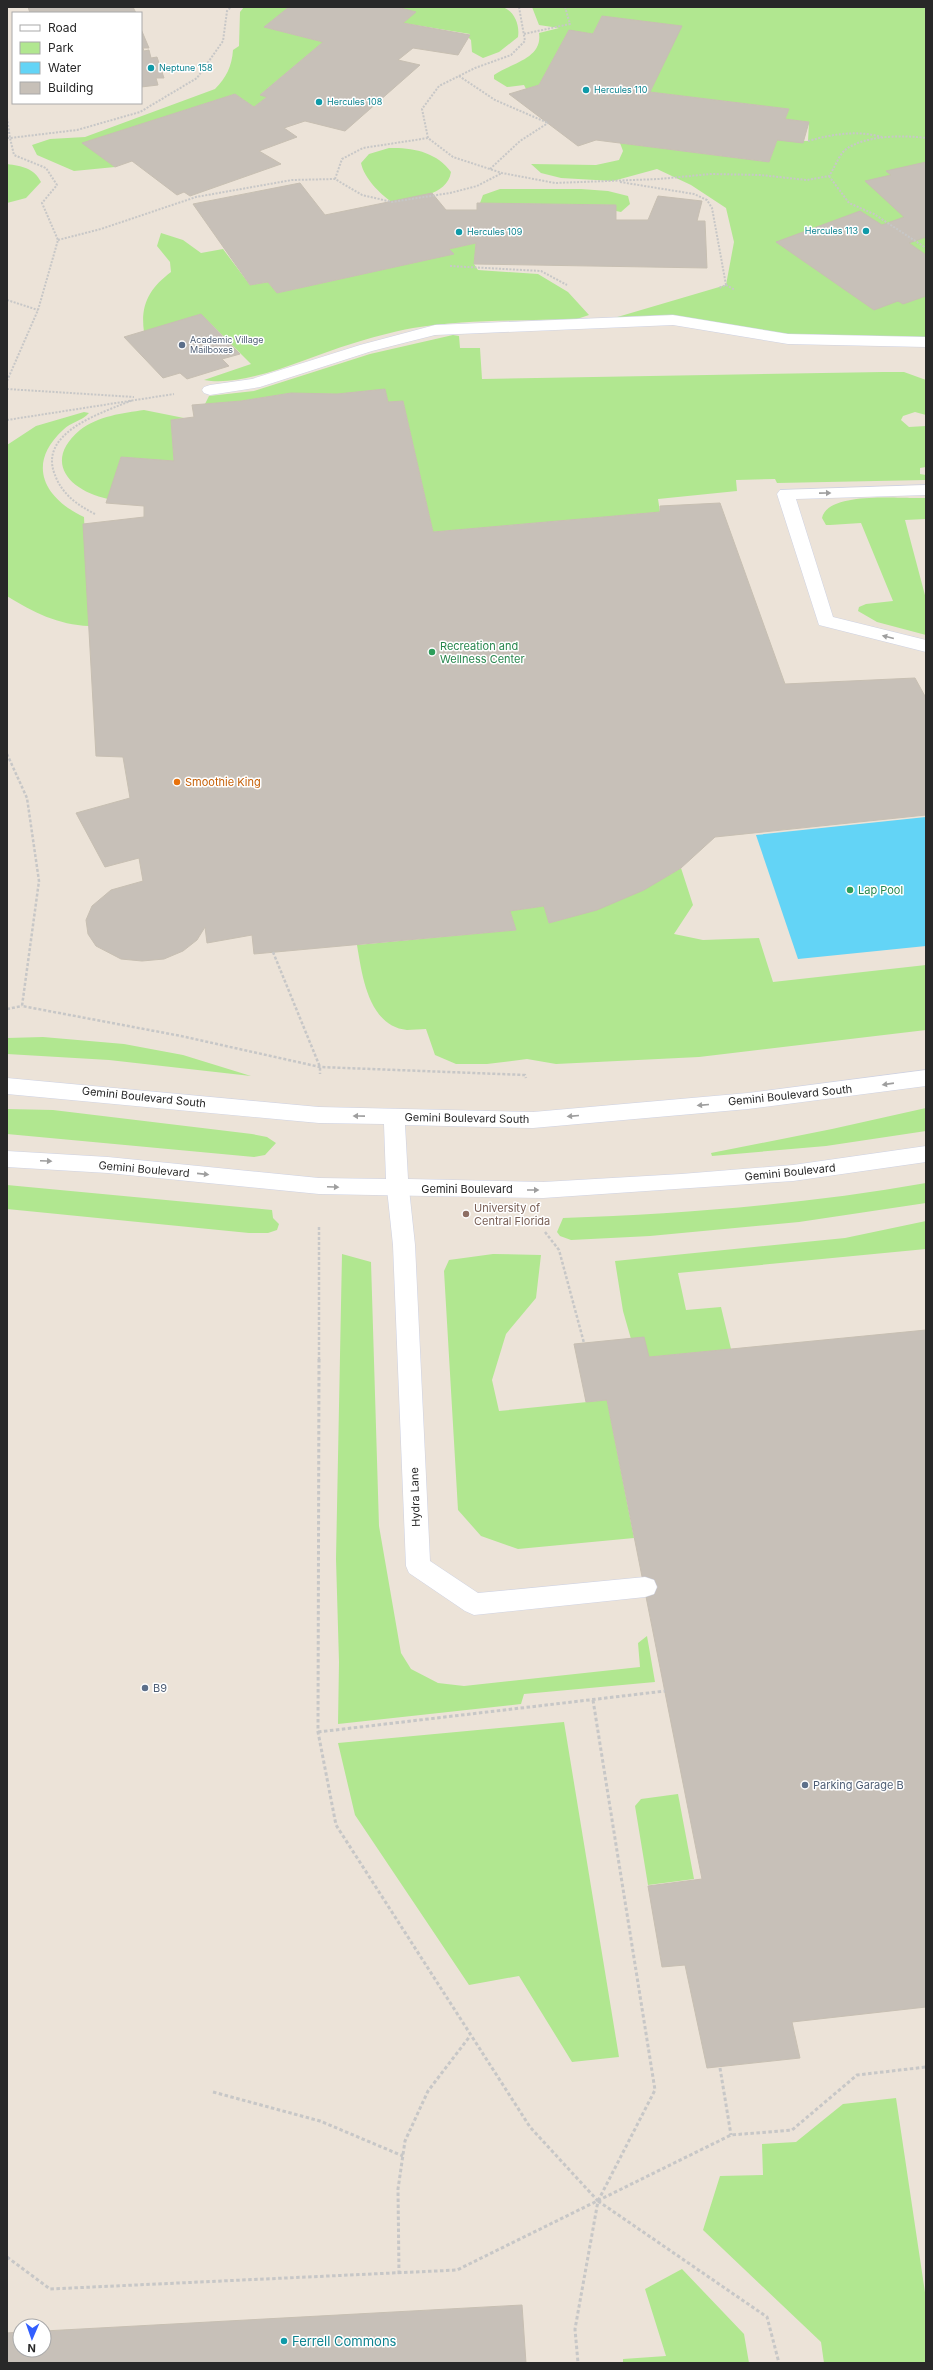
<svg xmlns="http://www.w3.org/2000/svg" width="933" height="2370" font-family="Inter,sans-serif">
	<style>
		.green { fill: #b1e790 }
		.water { fill: #63d4f6 }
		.building { fill: #c7c0b8; stroke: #c7bfb2 }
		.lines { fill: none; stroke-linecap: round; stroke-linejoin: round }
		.lane-casing { stroke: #ced2e3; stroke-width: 1 }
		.street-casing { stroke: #ced2e3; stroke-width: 1 }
		.path-far2 { stroke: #c7c7c7; stroke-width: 2; stroke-dasharray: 2 1.5; stroke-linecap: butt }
		.path-far1 { stroke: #c7c7c7; stroke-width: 2.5; stroke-dasharray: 3 2; stroke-linecap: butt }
		.path { stroke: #c7c7c7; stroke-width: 3; stroke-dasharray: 3.5 2.5; stroke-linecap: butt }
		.lane { fill: #fff; fill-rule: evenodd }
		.street { fill: #fff; fill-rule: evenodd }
		.oneway { fill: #9e9e9e }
		.culture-dot { fill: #0f9aa8; stroke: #fff; stroke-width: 1.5 }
		.service-dot { fill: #5c6f8a; stroke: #fff; stroke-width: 1.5 }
		.leisure-dot { fill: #2e9e5b; stroke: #fff; stroke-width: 1.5 }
		.food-dot { fill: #e8710a; stroke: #fff; stroke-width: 1.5 }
		.education-dot { fill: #8d6e63; stroke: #fff; stroke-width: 1.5 }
		.labels { text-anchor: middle; stroke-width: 3; stroke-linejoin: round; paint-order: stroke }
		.far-culture-label { font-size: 9px; fill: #0d838f; stroke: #fff; text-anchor: start }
		.far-service-label { font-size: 9px; fill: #4e5e75; stroke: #fff; text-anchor: start }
		.leisure-label { font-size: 11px; fill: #27864d; stroke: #fff; text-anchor: start }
		.food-label { font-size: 11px; fill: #c56008; stroke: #fff; text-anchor: start }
		.street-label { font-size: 11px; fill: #282828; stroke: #fff }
		.education-label { font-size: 11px; fill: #785e54; stroke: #fff; text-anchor: start }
		.service-label { font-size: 11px; fill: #4e5e75; stroke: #fff; text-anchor: start }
		.near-culture-label { font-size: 13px; fill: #0d838f; stroke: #fff; text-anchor: start }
	</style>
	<rect width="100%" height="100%" fill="#ece3d8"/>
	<!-- green -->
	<path class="green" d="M 244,7 L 289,7 L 264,27 L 323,42 L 261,94 L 267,97 L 254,107 L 235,94 L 83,143 L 115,167 L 74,171 L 37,155 L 32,145 L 50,139 L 85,137 L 215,89 C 226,78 232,66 233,50 L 239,46 L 240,12 Z
		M 397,7 L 502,7 C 514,10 520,25 518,37 L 499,52 L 483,58 L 472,52 L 471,40 L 468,37 L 470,34 L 403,23 L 415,12 Z
		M 532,7 L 926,7 L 926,340 L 818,340 L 673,320 L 597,323 L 726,285 L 734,242 L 726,208 L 691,185 L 657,169 L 613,181 L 561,178 L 541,173 L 531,164 L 596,165 L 619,160 L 623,151 L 620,143 L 769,162 L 777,140 L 808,141 L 809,122 L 785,119 L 789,109 L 650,92 L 681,26 L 602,16 L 593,34 L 567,30 L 569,30 L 539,85 L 526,89 L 524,85 L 507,87 L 494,79 L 494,75 C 511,63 543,59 539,33 L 559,28 L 539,25 Z
		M 389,148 C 412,147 437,152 451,172 C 447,197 413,197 392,202 C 380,194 364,178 361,163 L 369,154 Z
		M 7,164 C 22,166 34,168 41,182 L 26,198 L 7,203 Z
		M 500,189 L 581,189 L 608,191 L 628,196 L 630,204 L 621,212 L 616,211 L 616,205 L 480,203 L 483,195 Z
		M 161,233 L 183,240 L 201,253 L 223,249 L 250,285 L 268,282 L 277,293 L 453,254 L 449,249 L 476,243 L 474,264 L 478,270 L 538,274 L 568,292 L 589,315 L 577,319 C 522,321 467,319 413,328 C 392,332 370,338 351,344 C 310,356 246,388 204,380 L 251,364 L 201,314 L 144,332 C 140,304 150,288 171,272 L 170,262 L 157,246 Z
		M 453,335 L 459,336 L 460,348 L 480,348 L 482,379 L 883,372 L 904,372 L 926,380 L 926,415 L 915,412 L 903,416 L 901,420 L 909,427 L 926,426 L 926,467 L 920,468 L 920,474 L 926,475 L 926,480 L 777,483 L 775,479 L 736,480 L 737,491 L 658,499 L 660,512 L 433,532 L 403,401 L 388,402 L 385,389 L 337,394 L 291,393 L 241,401 L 205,404 L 209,396 L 254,391 L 370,354 Z
		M 144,410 L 184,418 L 171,420 L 174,461 L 121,457 L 108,499 C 70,491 42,462 80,430 C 98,416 123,413 144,410 Z
		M 84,412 L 89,413 C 82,421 71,422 63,430 C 26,464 44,498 84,517 L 89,626 C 59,625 32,612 7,596 L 7,445 L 36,426 Z
		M 912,498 L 926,498 L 926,519 L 905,520 L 926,599 L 926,635 L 877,622 L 858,611 L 859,607 L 866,604 L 893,601 L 861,523 L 830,525 L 826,525 L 822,518 C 827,493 892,498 912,498 Z
		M 681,868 L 693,905 L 674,934 L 703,940 L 759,938 L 773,982 L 926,965 L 926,1030 L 699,1057 L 556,1064 L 527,1059 L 487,1064 L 456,1064 L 435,1055 L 426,1029 C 420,1029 413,1030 407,1030 C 368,1026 362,974 357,945 L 516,930 L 510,911 L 544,906 L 549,923 C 601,909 635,896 681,868 Z
		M 43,1037 L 124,1044 L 183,1055 L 251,1076 L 109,1060 L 7,1054 L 7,1038 Z
		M 926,1108 L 926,1131 L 826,1146 L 712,1156 L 711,1153 L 832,1129 Z
		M 7,1109 L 53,1110 L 252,1134 L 267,1137 L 276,1143 L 265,1155 L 254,1157 L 7,1134 Z
		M 926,1183 L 926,1203 L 799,1222 L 650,1236 L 571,1240 L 560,1236 L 557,1232 L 563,1218 C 684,1214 807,1204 926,1183 Z
		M 7,1185 L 272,1210 L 273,1218 L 279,1224 L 277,1230 L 268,1233 L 249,1233 L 7,1209 Z
		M 926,1221 L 926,1249 L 678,1273 L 686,1310 L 721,1307 L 731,1349 L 649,1357 L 631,1339 L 623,1311 L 615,1261 L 845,1238 Z
		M 342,1254 L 371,1262 L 379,1526 L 401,1653 L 411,1669 L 438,1683 L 464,1686 L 640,1667 L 638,1643 L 647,1636 L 655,1682 L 524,1694 L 521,1704 L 338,1724 L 339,1662 L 336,1559 Z
		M 493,1254 L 541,1255 L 536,1298 L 506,1334 L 492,1380 L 499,1411 L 607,1400 L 634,1538 L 518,1549 L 481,1536 L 458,1510 L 444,1271 L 449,1260 Z
		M 564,1722 L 619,2057 L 572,2062 L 519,1976 L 469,1985 L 355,1815 L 338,1743 Z
		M 678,1794 L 694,1879 L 648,1885 L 635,1806 L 641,1799 Z
		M 896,2098 L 926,2299 L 926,2363 L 824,2363 L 821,2342 L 703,2230 L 720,2176 L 763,2175 L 762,2144 L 796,2142 L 843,2104 Z
		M 682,2269 L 744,2334 L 749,2363 L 623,2363 L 623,2359 L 666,2356 L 645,2289 Z"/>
	<!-- water -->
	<path class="water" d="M 926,817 L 926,946 L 798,959 L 756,835 Z"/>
	<!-- building -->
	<path class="building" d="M 28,7 L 133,7 L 136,13 L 30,13 Z
		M 289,7 L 397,7 L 416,12 L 403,23 L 470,35 L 458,55 L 413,48 L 398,60 L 420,65 L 345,131 L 305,121 L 284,128 L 297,137 L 259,151 L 281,164 L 190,196 L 184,192 L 177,195 L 132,161 L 115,167 L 82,143 L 235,94 L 254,107 L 267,97 L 260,95 L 323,42 L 264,27 Z
		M 602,16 L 682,26 L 650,92 L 789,109 L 785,119 L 809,122 L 803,143 L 777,140 L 769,162 L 596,140 L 578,146 L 509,94 L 539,85 L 569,30 L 593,34 Z
		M 141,29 L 149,48 L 143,48 L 144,51 L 149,50 L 151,58 L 157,57 L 164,78 L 156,78 L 158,85 L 141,87 Z
		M 926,162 L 926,237 L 909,243 L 926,255 L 926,296 L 903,304 L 898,301 L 874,310 L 776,242 L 860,211 L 882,225 L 904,217 L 865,181 L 891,175 L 886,171 Z
		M 300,183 L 325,215 L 432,193 L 446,210 L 477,210 L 477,203 L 616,205 L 616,220 L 648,220 L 658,196 L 702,201 L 697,221 L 705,221 L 707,268 L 474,264 L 476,243 L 449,249 L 454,254 L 277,293 L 268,282 L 250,285 L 193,204 Z
		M 201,314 L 240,354 L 222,359 L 229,366 L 187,379 L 180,373 L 163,378 L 124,337 Z
		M 385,389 L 388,402 L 403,401 L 433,532 L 660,512 L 660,506 L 720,503 L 785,684 L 915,678 L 926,698 L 926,815 L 715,837 L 681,868 L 644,890 L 597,910 L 549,923 L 544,906 L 510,911 L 516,930 L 254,954 L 252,935 L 207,943 L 205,927 L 197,940 L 183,951 L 164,959 L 142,961 L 121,959 L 96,946 L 88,934 L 86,920 L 92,906 L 111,890 L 143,881 L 139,858 L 105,867 L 76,813 L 130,798 L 123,757 L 96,756 L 83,524 L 144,517 L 144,506 L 106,503 L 121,457 L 174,461 L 171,420 L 194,417 L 192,405 L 241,401 L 291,393 L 337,394 Z
		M 926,1330 L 926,2007 L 792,2022 L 800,2058 L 707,2068 L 685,1965 L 662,1967 L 648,1886 L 702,1879 L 607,1400 L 586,1402 L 574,1344 L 644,1337 L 649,1357 Z
		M 522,2305 L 526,2363 L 7,2363 L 7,2333 L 20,2332 L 20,2350 L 44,2350 L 44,2331 Z"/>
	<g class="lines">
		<defs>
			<path id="lane" d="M 673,315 L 788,334 L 926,337 L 926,347 L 788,344 L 673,325 L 435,335 L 372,351 L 260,387 L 210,395 L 204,393 L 202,390 L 204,387 L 210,385 L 252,379 L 360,345 L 435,325 Z
				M 926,485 L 926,495 L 796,499 L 833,617 L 926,640 L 926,652 L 819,625 L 777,494 L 780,490 Z
				M 398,1181 L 406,1183 L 409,1189 L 415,1245 L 430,1561 L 478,1593 L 645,1577 L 654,1580 L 657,1587 L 654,1594 L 645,1597 L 474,1615 L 465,1611 L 409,1573 L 406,1566 L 393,1245 L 387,1189 L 390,1183 Z"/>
			<path id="street" d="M 926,1070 L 926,1086 L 748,1109 L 533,1128 L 405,1125 L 408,1179 L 543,1182 L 681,1174 L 793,1165 L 926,1146 L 926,1162 L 793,1181 L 543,1198 L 319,1194 L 108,1173 L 7,1167 L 7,1151 L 108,1157 L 319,1178 L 386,1179 L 384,1124 L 319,1123 L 7,1094 L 7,1078 L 319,1107 L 533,1112 L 748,1093 Z"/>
		</defs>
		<!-- lane casing -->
		<use href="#lane" class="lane-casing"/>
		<!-- street casing -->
		<use href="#street" class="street-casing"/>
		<!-- path-far2 -->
		<path class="path-far2" d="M 519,7 L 525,41 L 511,55 L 475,68 L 439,86 L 422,109 L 428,138 L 453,157 L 502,173 L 555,183 L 659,179 L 711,174 L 760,175 L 807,180 L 829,176 C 834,169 839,155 845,150 C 864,135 904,135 926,138
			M 524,34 L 570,24 L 565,7
			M 459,76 L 495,100 L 548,123
			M 7,118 L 10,138 L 77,130 L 140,112 L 197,78 L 223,41 L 227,11 L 231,7
			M 7,138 L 10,138 L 14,155 L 46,168 L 57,185 L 42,203 L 58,240 L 38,310 L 7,381
			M 808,141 C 833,134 857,130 882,137
			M 490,169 L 520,141 L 548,123
			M 829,176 L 849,203 L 874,214 L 926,248
			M 335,179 L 342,159 L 363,148 L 428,138
			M 620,182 L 694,194 L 707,200 L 712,208 L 726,285 L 719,288
			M 58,240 L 101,229 L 196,197 L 292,180 L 335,179 L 362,195 L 392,202 L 450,193 L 477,186 L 502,173
			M 450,266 L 541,271 L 567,285
			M 726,285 L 735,290
			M 7,300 L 38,310
			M 7,389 L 134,397
			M 7,420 L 174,394
			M 95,514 C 77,505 62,494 55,475 C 37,432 104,412 133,400"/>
		<!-- path-far1 -->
		<path class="path-far1" d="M 7,754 L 27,798 L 39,881 L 22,1006 L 181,1036 L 320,1067 L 525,1075 L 526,1078
			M 273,952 L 320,1067 L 320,1074
			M 7,1009 L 22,1006
			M 545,1232 L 559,1250 L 584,1343
			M 319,1360 L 319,1227"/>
		<!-- path -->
		<path class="path" d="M 319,1359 L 318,1732 L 336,1825 L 530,2127 L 598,2201 L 575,2329 L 578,2363
			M 593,1700 L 655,2090 L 598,2201
			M 318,1732 L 665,1691
			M 720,2068 L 731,2135
			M 213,2092 L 320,2121 L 403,2156
			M 598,2201 L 767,2317 L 779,2363
			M 7,2257 L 50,2289 L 457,2270 L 731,2135 L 792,2130 L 857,2075 L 926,2067
			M 399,2274 L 398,2189 L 405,2141 L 428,2091 L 470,2036"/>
		<!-- lane -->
		<use href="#lane" class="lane"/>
		<!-- street -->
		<use href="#street" class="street"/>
	</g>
	<!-- one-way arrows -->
	<defs><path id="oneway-solid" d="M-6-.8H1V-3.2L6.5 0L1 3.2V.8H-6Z"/></defs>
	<g class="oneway">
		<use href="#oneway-solid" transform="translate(825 493) rotate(-1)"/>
		<use href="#oneway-solid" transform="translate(888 637) rotate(-166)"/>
		<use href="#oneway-solid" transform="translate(888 1084) rotate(172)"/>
		<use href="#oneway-solid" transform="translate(703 1105) rotate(175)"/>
		<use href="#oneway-solid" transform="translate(359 1116) rotate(-179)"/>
		<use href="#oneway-solid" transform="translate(573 1116) rotate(175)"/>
		<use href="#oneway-solid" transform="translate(46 1161) rotate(3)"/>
		<use href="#oneway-solid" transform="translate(203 1174) rotate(6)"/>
		<use href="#oneway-solid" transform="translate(333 1187) rotate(2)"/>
		<use href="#oneway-solid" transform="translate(533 1190)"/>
	</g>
	<!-- markers -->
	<g class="culture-dot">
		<circle cx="151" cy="68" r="4"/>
		<circle cx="586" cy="90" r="4"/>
		<circle cx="319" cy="102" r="4"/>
		<circle cx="866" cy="231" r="4"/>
		<circle cx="459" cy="232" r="4"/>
		<circle cx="284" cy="2341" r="4"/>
	</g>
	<g class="service-dot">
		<circle cx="182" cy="345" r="4"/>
		<circle cx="145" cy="1688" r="4"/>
		<circle cx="805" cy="1785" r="4"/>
	</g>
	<g class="leisure-dot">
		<circle cx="432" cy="652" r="4"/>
		<circle cx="850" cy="890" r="4"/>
	</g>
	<circle class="food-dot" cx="177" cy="782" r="4"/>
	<circle class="education-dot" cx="466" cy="1214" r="4"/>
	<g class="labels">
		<!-- far-culture labels -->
		<g class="far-culture-label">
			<text x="159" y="71">Neptune 158</text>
			<text x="594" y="93">Hercules 110</text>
			<text x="327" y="105">Hercules 108</text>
			<text x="858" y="234" text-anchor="end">Hercules 113</text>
			<text x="467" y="235">Hercules 109</text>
		</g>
		<!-- far-service labels -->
		<g class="far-service-label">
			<text x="190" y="343">Academic Village<tspan x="190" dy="10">Mailboxes</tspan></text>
		</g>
		<!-- leisure labels -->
		<g class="leisure-label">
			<text x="440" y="650">Recreation and<tspan x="440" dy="13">Wellness Center</tspan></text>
			<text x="858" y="894">Lap Pool</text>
		</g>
		<!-- food labels -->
		<g class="food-label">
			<text x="185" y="786">Smoothie King</text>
		</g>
		<!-- street labels -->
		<g class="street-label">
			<text transform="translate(790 1095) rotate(-6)" y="4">Gemini Boulevard South</text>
			<text transform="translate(144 1097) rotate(6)" y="4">Gemini Boulevard South</text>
			<text transform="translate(467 1118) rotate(1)" y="4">Gemini Boulevard South</text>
			<text transform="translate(144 1169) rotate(5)" y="4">Gemini Boulevard</text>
			<text transform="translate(790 1172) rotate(-6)" y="4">Gemini Boulevard</text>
			<text x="467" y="1193">Gemini Boulevard</text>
			<text transform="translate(415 1497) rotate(-92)" y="4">Hydra Lane</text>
		</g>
		<!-- education labels -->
		<g class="education-label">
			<text x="474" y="1212">University of<tspan x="474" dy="13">Central Florida</tspan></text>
		</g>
		<!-- service labels -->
		<g class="service-label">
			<text x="153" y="1692">B9</text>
			<text x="813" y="1789">Parking Garage B</text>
		</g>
		<!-- near-culture labels -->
		<g class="near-culture-label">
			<text x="292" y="2346">Ferrell Commons</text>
		</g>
	</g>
	<!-- border -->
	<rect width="933" height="2370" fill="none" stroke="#282828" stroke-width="16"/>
	<!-- legend -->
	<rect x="12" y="12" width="130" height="92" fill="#ffffff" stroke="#a9a9a9"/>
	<rect x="20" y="25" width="20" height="6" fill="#ffffff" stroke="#a9a9a9"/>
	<text x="48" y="32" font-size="12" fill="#282828">Road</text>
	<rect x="20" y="42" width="20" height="12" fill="#b1e790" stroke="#a9a9a9"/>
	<text x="48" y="52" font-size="12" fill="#282828">Park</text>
	<rect x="20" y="62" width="20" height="12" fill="#63d4f6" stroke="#a9a9a9"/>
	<text x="48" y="72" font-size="12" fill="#282828">Water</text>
	<rect x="20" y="82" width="20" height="12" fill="#c7c0b8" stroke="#a9a9a9"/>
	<text x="48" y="92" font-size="12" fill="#282828">Building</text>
	<!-- north arrow -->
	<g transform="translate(32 2338) rotate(182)"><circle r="19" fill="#ffffff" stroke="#a9a9a9"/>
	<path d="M0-3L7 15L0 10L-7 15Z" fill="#325fff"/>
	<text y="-6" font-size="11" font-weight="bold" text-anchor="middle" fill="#282828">N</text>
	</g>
</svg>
